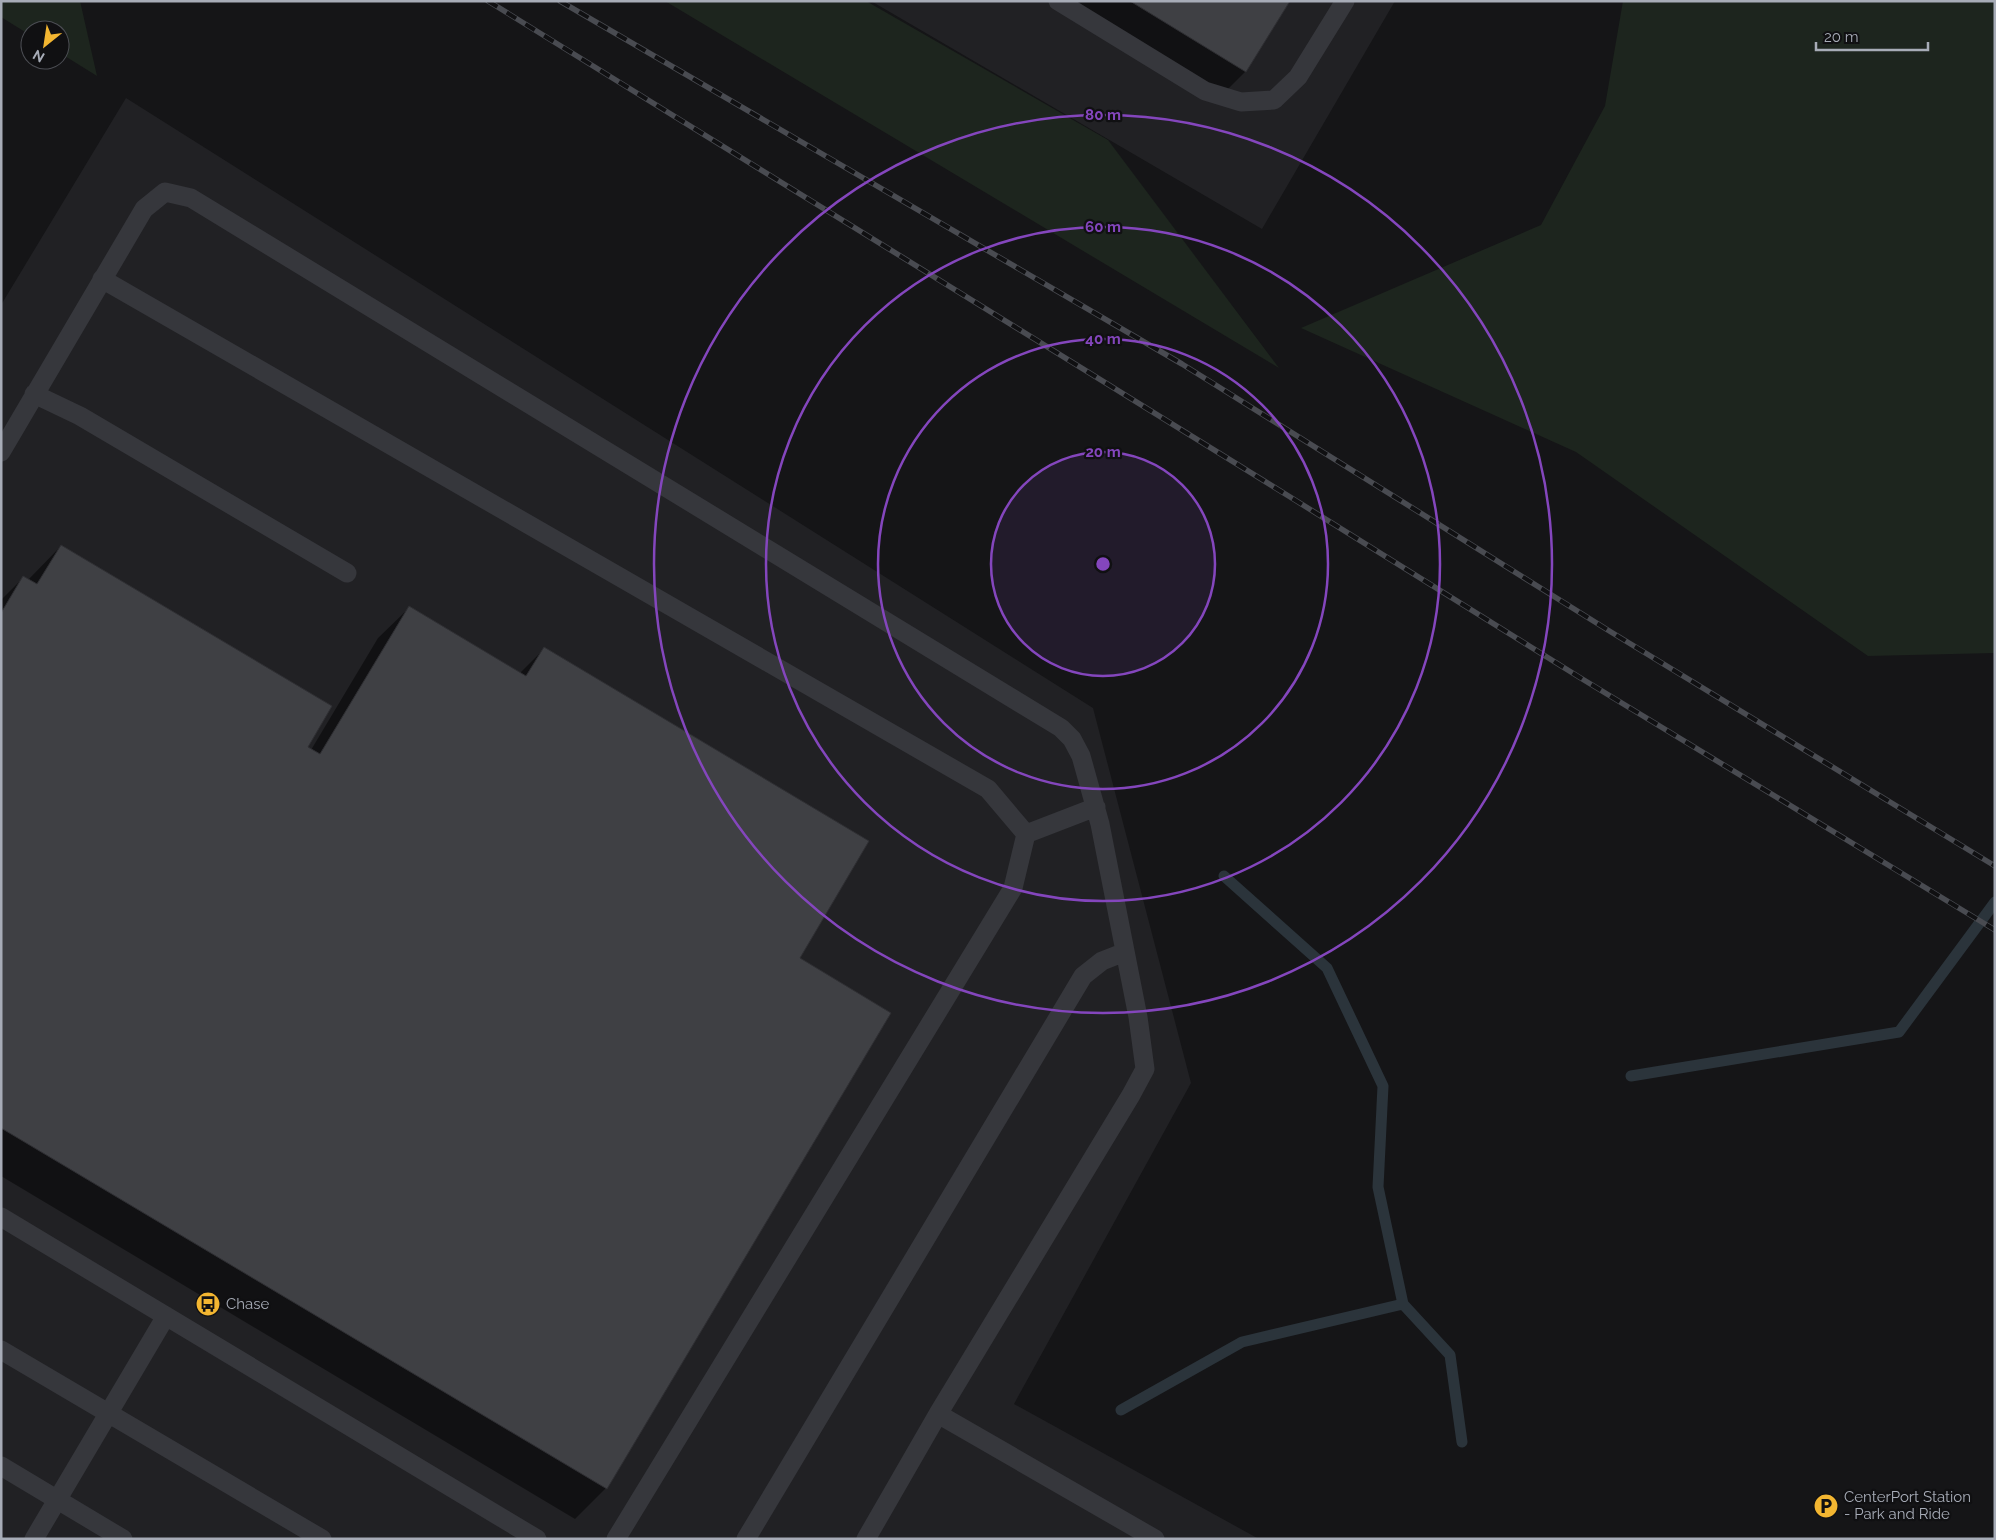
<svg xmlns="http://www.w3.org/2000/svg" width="1996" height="1540" font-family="Raleway,sans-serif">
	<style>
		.built { fill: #212124 }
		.green { fill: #1d251e }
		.shadow { fill: #0007 }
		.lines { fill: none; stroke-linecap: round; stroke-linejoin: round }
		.stream { stroke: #2b343b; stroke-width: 11 }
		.building { fill: #3f4044; stroke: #2f2f33 }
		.service { stroke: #36373c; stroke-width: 19 }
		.rail-casing { stroke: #494b51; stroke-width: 5.5 }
		.rail { stroke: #101012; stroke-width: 4; stroke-dasharray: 11; stroke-linecap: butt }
		.ring { fill: none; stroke: #8446bd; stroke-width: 2.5 }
		.labels { text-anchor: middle; stroke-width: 4.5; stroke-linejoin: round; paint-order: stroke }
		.poi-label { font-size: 15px; fill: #a7acb7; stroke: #101012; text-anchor: start }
		.centre { fill: #8446bd; stroke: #101012; stroke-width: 2.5 }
		.ring-label { font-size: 15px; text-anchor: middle; font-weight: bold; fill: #8446bd; stroke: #101012; stroke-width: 4.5; stroke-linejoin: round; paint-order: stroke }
	</style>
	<rect width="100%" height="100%" fill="#151517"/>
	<!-- built -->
	<path class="built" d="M 871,1 L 1395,1 L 1262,229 Z
		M 126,98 L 1093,708 L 1191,1083 L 1014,1404 L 1259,1539 L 1,1539 L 1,305 Z"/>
	<!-- green -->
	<path class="green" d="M 1,1 L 80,1 L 97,76 L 60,53 L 60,30 L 30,30 L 30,35 L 1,17 Z
		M 665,1 L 866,1 L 1108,140 L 1279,368 Z
		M 1623,1 L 1995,1 L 1995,653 L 1868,656 L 1576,452 L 1301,328 L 1541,225 L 1605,106 Z"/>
	<!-- shadow -->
	<path class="shadow" d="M 1068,1 L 1288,1 L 1245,72 L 1222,95 Z
		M 61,546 L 311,750 L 378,638 L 409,608 L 519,674 L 544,649 L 798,959 L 606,1488 L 575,1519 L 1,1176 L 1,600 L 24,577 L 28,580 Z"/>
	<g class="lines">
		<!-- stream -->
		<path class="stream" d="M 1224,876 L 1327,968 L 1383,1086 L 1378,1187 L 1403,1304 L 1450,1355 L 1462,1442
			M 1631,1076 L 1899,1032 L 1995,902
			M 1121,1410 L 1242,1342 L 1403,1304"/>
	</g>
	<!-- building -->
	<path class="building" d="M 1130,1 L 1290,1 L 1246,72 Z
		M 61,545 L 332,706 L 308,747 L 320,754 L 409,606 L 526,676 L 544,647 L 869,841 L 800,958 L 891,1013 L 607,1489 L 1,1128 L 1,613 L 23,576 L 37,584 Z"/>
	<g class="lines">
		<!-- service -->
		<path class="service" d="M 1058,1 L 1205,91 L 1241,102 L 1274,100 L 1298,77 L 1345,1
			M 102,279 L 988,789 L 1026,834 L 1013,888 L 616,1539
			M 34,394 L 80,416 L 347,573
			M 1,452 L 144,209 L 165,192 L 191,198 L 1061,728 L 1072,739 L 1081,756 L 1100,824 L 1138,1017 L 1145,1069 L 1131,1095 L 938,1414 L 1155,1539
			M 1026,834 L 1096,807
			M 1,1217 L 537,1539
			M 1,1350 L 322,1539
			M 1,1466 L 123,1539
			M 34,1539 L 166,1316
			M 746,1539 L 1083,976 L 1102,961 L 1125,952
			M 866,1539 L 938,1414"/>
		<defs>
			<path id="rail" d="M 488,1 L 1295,500 L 1579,677 L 1995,930
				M 560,1 L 1182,364 L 1611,632 L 1995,866"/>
		</defs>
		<!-- rail casing -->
		<use href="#rail" class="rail-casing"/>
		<!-- rail -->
		<use href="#rail" class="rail"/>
	</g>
	<!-- distance rings -->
	<circle cx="1103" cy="564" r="112" fill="#8446bd" fill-opacity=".12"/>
	<g class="ring">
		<circle cx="1103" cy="564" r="112"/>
		<circle cx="1103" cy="564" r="225"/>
		<circle cx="1103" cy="564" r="337"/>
		<circle cx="1103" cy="564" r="449"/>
	</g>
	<!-- icons -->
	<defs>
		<symbol id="bus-disc" viewBox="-11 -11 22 22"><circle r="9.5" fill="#f3b631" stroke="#101012"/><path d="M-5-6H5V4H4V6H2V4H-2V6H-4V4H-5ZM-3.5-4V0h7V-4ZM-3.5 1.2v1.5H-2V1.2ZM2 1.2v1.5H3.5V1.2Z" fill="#111"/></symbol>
		<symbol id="parking-disc" viewBox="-11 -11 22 22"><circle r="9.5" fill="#f3b631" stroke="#101012"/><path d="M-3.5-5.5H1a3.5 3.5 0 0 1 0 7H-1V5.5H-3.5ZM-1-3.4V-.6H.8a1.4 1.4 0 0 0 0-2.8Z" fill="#111"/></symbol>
	</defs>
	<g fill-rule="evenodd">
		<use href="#bus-disc" x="194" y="1290" width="28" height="28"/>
		<use href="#parking-disc" x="1812" y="1492" width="28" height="28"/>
	</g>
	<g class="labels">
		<!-- poi labels -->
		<g class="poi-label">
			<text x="226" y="1309">Chase</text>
			<text x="1844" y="1502">CenterPort Station<tspan x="1844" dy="17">- Park and Ride</tspan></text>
		</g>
	</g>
	<circle cx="1103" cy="564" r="8" class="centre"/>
	<g class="ring-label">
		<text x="1103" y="120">80 m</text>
		<text x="1103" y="232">60 m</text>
		<text x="1103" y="344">40 m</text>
		<text x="1103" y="457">20 m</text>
	</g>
	<!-- border -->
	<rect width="1996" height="1540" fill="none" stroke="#a7acb7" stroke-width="5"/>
	<!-- north arrow -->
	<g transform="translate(45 45) rotate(210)"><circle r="24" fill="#101012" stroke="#4c4e54"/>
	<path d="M0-4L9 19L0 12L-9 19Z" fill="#f3b631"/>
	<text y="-8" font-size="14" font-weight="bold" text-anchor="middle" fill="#a7acb7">N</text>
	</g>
	<!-- scale -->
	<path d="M1816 42v8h112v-8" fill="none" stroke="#a7acb7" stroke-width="2.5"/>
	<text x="1824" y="42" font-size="15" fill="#a7acb7" stroke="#101012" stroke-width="4" paint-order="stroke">20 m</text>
</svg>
